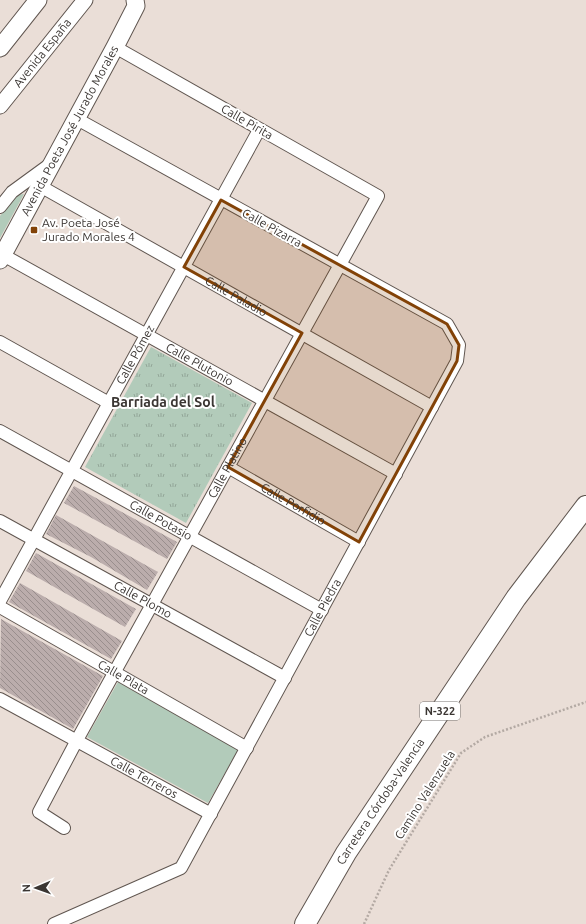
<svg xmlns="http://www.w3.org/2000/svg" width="586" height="924" font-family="Ubuntu,sans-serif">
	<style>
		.grass { fill: url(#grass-tufts) }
		.park { fill: #b2cbba }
		.building { fill: url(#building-back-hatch) }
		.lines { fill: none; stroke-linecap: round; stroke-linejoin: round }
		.minor-casing { stroke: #605650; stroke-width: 14 }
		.tertiary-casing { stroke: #605650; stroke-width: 17 }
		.secondary-casing { stroke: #605650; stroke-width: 19 }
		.trunk-casing { stroke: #605650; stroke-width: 22 }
		.path { stroke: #b3a9a3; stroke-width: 2.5; stroke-dasharray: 2 2; stroke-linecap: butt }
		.minor { stroke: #fff; stroke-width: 12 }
		.tertiary { stroke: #fff; stroke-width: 15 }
		.secondary { stroke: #fff; stroke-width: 17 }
		.trunk { stroke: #fff; stroke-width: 20 }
		.marked { fill: #824207; fill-opacity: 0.2; stroke: #824207; stroke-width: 3; stroke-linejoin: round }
		.poi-dot { fill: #824207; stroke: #fff; stroke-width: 1.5 }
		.labels { text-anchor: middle; stroke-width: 4; stroke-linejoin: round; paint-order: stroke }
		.shield { fill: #fff; stroke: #767270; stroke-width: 1 }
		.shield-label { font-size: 11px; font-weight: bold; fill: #3b3633 }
		.street-label { font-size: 12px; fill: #3b3633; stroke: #fff }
		.poi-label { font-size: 12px; fill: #3b3633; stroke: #fff; text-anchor: start }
		.quarter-label { font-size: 14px; font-weight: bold; fill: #3b3633; stroke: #fff }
	</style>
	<defs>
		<pattern id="grass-tufts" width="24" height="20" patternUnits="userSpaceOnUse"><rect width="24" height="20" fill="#b2cbba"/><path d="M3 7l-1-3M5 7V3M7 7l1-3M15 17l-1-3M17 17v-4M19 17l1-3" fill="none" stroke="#92a698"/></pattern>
		<pattern id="building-back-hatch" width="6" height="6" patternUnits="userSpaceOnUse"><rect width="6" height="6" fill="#bbadac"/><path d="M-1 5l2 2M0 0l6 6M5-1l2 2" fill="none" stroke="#998e8d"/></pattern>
	</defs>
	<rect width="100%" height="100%" fill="#eaded7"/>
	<!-- grass -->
	<path class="grass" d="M 151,347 L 252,403 L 186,523 L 85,467 Z"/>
	<!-- park -->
	<path class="park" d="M 24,194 L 0,238 L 0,216 L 16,195 Z
		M 118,682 L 238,750 L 208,803 L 87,737 Z"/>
	<!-- building -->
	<path class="building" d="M 74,486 L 177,542 L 167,559 L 64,503 Z
		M 56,515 L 158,572 L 147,590 L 91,557 L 46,534 Z
		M 36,553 L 136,609 L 125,627 L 26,571 Z
		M 20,583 L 122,641 L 111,659 L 9,602 Z
		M 1,619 L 103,676 L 73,729 L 0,688 Z"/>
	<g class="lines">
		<defs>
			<g id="minor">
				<path id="s1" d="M 40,186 L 432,407"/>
				<path d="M 0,207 L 12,192 L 49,165"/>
				<path id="s2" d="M 3,255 L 396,474"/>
				<path d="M 0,342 L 109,403"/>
				<path id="s3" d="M 0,431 L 322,610"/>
				<path id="s4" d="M 228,467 L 359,542"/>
				<path id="s5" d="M 0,521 L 285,678"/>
				<path id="s6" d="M 0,601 L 259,130"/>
				<path id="s7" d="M 0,607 L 247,748"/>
				<path id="s8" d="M 0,699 L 211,814"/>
				<path id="s9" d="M 64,828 L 39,812 L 77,740 L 378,196 L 115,47"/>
				<path id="s10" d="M 54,924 L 181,868 L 457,361 L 459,345 L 447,324 L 77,119"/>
			</g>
			<g id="tertiary">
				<path id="s11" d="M 0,106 L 85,0"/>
			</g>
			<g id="secondary">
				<path d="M 0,48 L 38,0"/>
				<path id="s12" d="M 0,260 L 115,47 L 136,6 L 135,0"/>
			</g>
			<g id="trunk">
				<path id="s13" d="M 305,924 L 346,853 L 516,598 L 586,506"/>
			</g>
		</defs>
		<!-- minor casing -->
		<use href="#minor" class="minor-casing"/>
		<!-- tertiary casing -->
		<use href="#tertiary" class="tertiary-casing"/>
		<!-- secondary casing -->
		<use href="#secondary" class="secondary-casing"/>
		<!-- trunk casing -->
		<use href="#trunk" class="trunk-casing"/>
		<!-- path -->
		<path class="path" d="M 364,924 L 389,870 L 461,753 L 485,737 L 586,702"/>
		<!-- minor -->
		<use href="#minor" class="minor"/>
		<!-- tertiary -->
		<use href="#tertiary" class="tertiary"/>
		<!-- secondary -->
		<use href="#secondary" class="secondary"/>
		<!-- trunk -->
		<use href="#trunk" class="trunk"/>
	</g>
	<!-- marked area -->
	<path class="marked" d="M 221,200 L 447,324 L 459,345 L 457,361 L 359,542 L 228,467 L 302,333 L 184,267 Z"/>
	<!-- markers -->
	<rect class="poi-dot" x="30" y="226" width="8" height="8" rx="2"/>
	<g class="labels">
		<!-- shield labels -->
		<rect class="shield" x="420" y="702" width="40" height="18" rx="3"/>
		<g class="shield-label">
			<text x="440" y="715">N-322</text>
		</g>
		<!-- street labels -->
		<g class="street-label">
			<text dy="4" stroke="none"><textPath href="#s11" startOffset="68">Avenida España</textPath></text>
			<text transform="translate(247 122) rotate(30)" y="4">Calle Pirita</text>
			<text dy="4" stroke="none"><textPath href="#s12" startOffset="147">Avenida Poeta José Jurado Morales</textPath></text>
			<text transform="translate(272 228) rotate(29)" y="4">Calle Pizarra</text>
			<text dy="4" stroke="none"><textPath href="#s1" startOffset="225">Calle Paladio</textPath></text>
			<text dy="4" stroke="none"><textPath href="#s6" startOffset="281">Calle Pómez</textPath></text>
			<text dy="4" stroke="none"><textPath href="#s2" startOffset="225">Calle Plutonio</textPath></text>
			<text dy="4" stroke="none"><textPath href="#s9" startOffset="422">Calle Platino</textPath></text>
			<text dy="4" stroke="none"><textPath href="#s4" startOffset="75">Calle Porfidio</textPath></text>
			<text dy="4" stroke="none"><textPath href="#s3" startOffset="184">Calle Potasio</textPath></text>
			<text dy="4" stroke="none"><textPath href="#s5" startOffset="163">Calle Plomo</textPath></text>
			<text dy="4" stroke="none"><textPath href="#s10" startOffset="435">Calle Piedra</textPath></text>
			<text dy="4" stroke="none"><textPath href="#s7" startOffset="142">Calle Plata</textPath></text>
			<text dy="4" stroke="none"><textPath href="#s8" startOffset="164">Calle Terreros</textPath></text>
			<text transform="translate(425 795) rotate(-58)" y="4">Camino Valenzuela</text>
			<text dy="4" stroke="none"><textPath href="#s13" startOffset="144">Carretera Córdoba-Valencia</textPath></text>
		</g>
		<!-- poi labels -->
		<g class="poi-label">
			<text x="42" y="227">Av. Poeta José<tspan x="42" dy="14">Jurado Morales 4</tspan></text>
		</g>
		<!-- quarter labels -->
		<g class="quarter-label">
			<text x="163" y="407">Barriada del Sol</text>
		</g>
	</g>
	<!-- north arrow -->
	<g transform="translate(36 888) rotate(268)" stroke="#ffffff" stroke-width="3" paint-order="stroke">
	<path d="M0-3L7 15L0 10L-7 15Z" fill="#3b3633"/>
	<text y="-6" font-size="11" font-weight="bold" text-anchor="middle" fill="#3b3633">N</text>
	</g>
</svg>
